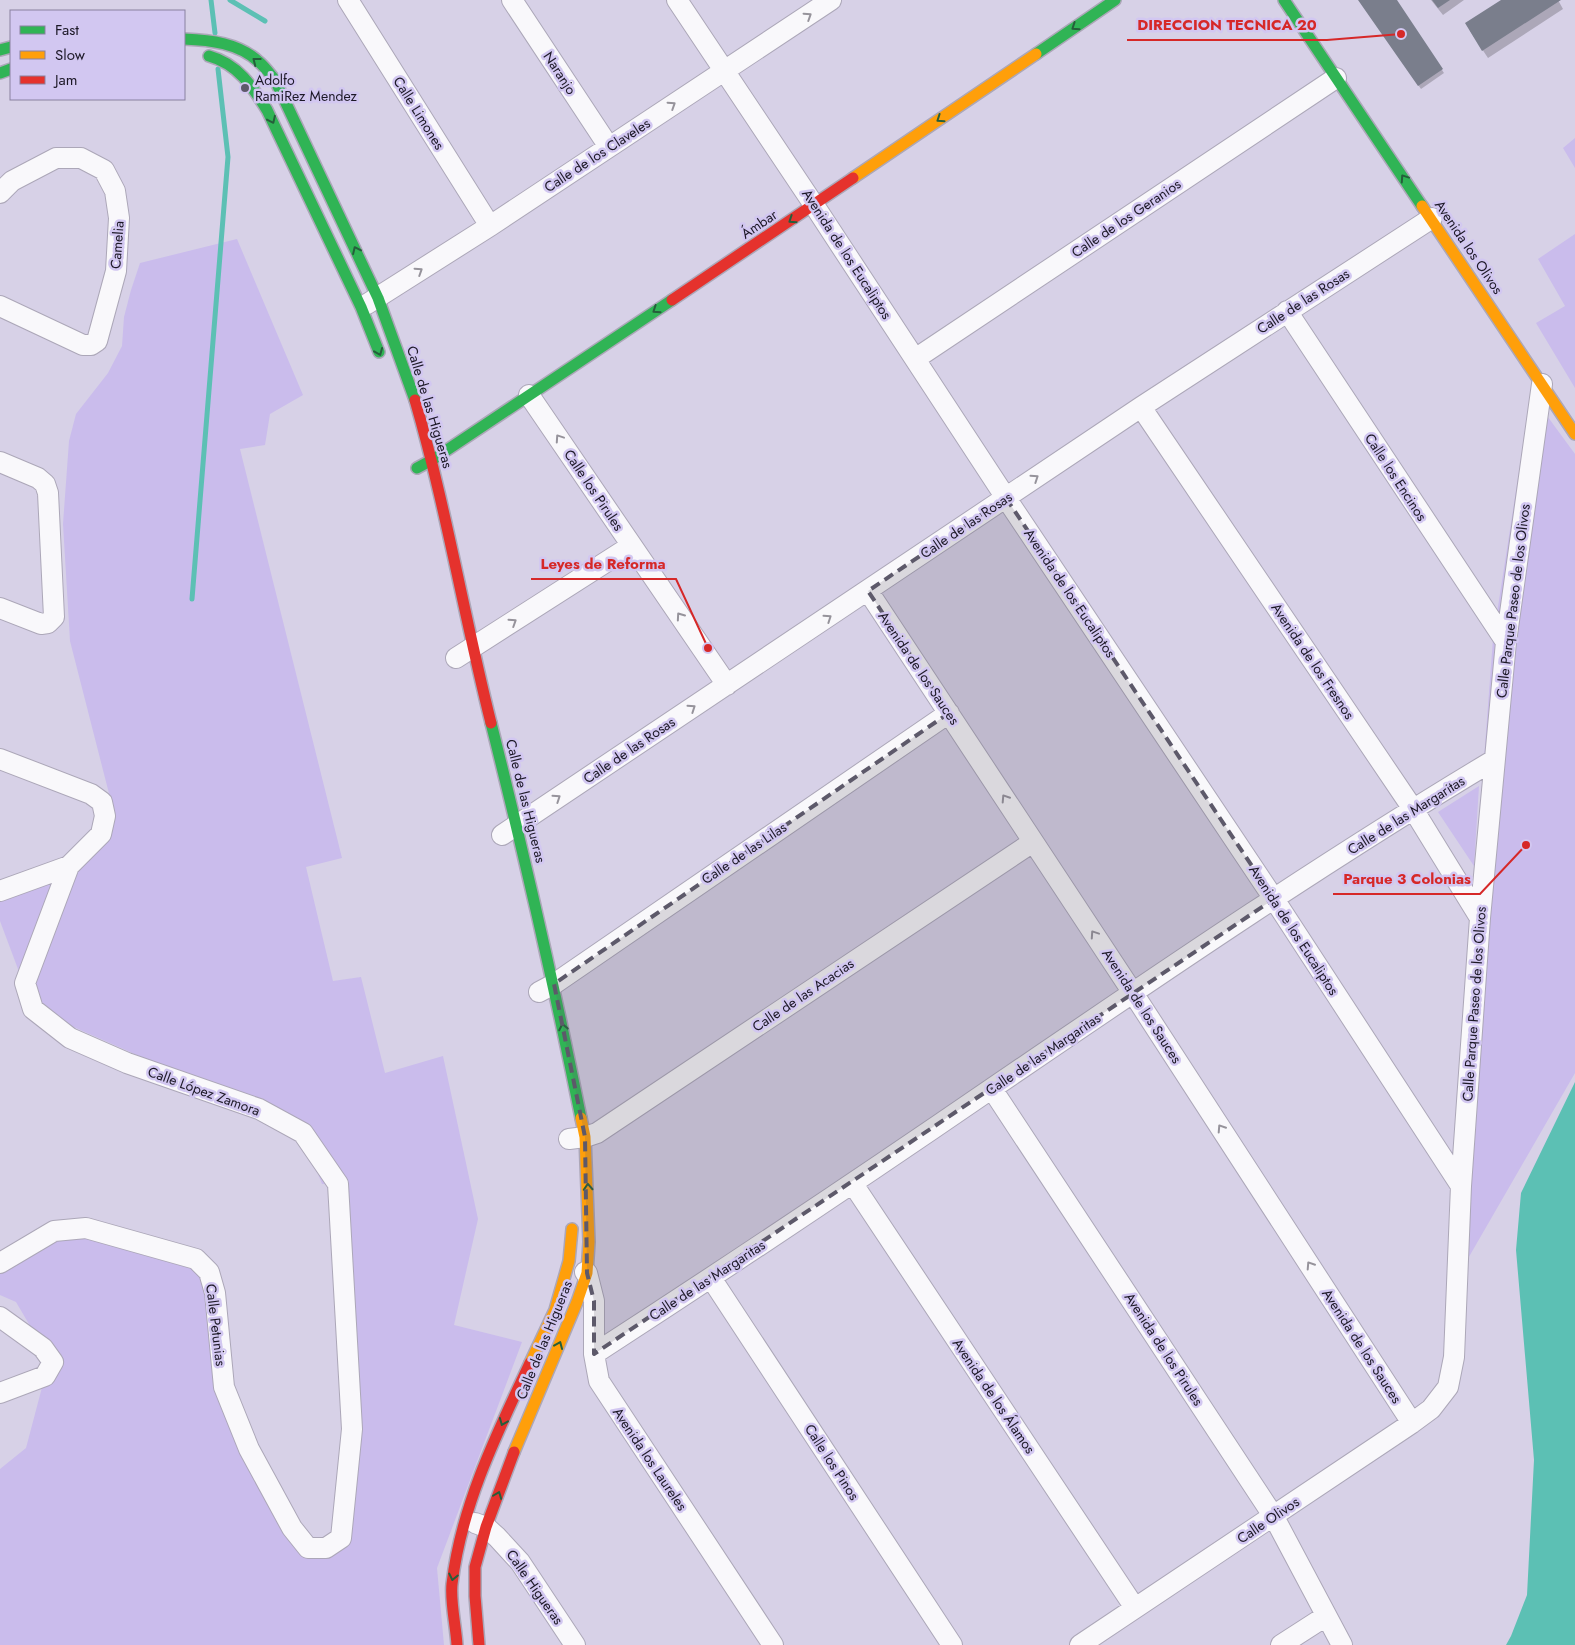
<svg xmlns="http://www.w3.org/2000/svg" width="1575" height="1645" font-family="Jost,sans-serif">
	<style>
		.green { fill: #cabcec }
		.water { fill: #5cc0b4 }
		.shadow { fill: #0003 }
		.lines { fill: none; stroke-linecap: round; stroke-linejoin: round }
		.stream { stroke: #5cc0b4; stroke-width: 5 }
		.building { fill: #7a7e8c }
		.street-casing { stroke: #aca7b8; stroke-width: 22 }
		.fast-casing { stroke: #aca7b8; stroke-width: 14 }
		.slow-casing { stroke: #aca7b8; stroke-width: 14 }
		.jam-casing { stroke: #aca7b8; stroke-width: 14 }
		.street { stroke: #f9f8fb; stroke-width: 20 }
		.fast { stroke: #30b455; stroke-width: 11 }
		.slow { stroke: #ff9f0a; stroke-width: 11 }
		.jam { stroke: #e5322d; stroke-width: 11 }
		.oneway { stroke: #96939b }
		.oneway2 { stroke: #255e3b }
		.marked { fill: #5d596a; fill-opacity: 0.2; stroke: #5d596a; stroke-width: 4; stroke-dasharray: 10 6; stroke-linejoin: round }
		.poi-dot { fill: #5d596a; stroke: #d2c7f1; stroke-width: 2 }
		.labels { text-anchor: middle; stroke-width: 5; stroke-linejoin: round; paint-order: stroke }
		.street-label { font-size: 14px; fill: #1c1826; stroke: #d2c7f1 }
		.poi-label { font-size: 14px; fill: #1c1826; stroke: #d2c7f1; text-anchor: start }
		.leader { fill: none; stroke: #d62828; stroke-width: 2 }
		.callout-dot { fill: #d62828; stroke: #d2c7f1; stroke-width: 2 }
		.callout-label { font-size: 15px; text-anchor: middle; font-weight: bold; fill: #d62828; stroke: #d2c7f1; stroke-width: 5; stroke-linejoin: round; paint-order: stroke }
	</style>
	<rect width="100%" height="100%" fill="#d7d1e7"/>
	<!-- green -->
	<path class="green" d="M 1575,138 L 1575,168 L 1563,148 Z
		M 1575,234 L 1575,388 L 1536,323 L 1565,306 L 1538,259 Z
		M 237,239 L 303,395 L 270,414 L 265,445 L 240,449 L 342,858 L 306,867 L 333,981 L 361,977 L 385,1073 L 443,1056 L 478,1219 L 454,1325 L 522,1342 L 437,1568 L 444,1645 L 0,1645 L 0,1469 L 26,1448 L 45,1376 L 43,1348 L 16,1302 L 0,1295 L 0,1263 L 86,1228 L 209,1272 L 224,1387 L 308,1548 L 341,1537 L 352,1429 L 338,1184 L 322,1184 L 302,1133 L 259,1109 L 33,1009 L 0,921 L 0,892 L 69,866 L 115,817 L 70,641 L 63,524 L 69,441 L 76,414 L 108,373 L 122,346 L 124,317 L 131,290 L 140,263 Z
		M 1531,394 L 1575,454 L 1575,1073 L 1451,1288 L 1452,1184 L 1493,639 Z
		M 1479,786 L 1474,866 L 1438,812 Z"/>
	<!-- water -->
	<path class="water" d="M 1575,1082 L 1575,1645 L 1506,1645 L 1511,1636 L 1527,1595 L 1534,1460 L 1516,1250 L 1521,1193 Z"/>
	<!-- shadow -->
	<path class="shadow" d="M 1359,0 L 1395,0 L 1444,73 L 1421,89 Z
		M 1431,0 L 1464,0 L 1443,15 Z
		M 1503,0 L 1558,0 L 1563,9 L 1488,58 L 1470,31 Z"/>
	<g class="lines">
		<!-- stream -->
		<path class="stream" d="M 211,0 L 215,33
			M 230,0 L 265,21
			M 192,599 L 228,157 L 218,69"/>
	</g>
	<!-- building -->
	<path class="building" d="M 1358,0 L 1397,0 L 1443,69 L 1418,86 Z
		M 1432,0 L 1450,0 L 1438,8 Z
		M 1501,0 L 1561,0 L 1482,51 L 1465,23 Z"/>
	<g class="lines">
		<defs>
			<path id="street" d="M 348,0 L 490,226
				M 512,0 L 609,147
				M 677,0 L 814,205 L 1006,498 L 1274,899 L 1461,1186
				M 0,193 L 12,181 L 56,158 L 81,158 L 104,170 L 115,191 L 119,218 L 116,271 L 97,341 L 91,345 L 83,345 L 0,306
				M 367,304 L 490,226 L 831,0
				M 1287,311 L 1506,642
				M 915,359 L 1336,78
				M 529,395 L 727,685
				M 1141,407 L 1413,809 L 1480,918
				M 0,462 L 38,478 L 45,484 L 48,493 L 54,617 L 48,623 L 41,624 L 0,608
				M 868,591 L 1133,993 L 1412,1423
				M 456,658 L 631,546
				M 0,759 L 91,794 L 102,802 L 105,816 L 101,834 L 69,866 L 0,891
				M 502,835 L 1141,407 L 1432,218
				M 539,992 L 554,984 L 949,713
				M 992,1089 L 1274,1517 L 1342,1645
				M 569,1139 L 585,1137 L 597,1133 L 1033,842
				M 853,1184 L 1135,1608
				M 0,1263 L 54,1231 L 86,1228 L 196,1259 L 209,1272 L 215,1293 L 224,1387 L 249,1449 L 292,1528 L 308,1548 L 326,1548 L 341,1538 L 352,1429 L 338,1184 L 303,1133 L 259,1109 L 127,1063 L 70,1038 L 33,1009 L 25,983 L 69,866
				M 585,1272 L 587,1273 L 594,1301 L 594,1354 L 599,1381 L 773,1645
				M 711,1278 L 952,1645
				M 0,1317 L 43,1348 L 53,1362 L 45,1376 L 0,1393
				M 594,1354 C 728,1267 860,1179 991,1089 C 1157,976 1322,863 1494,760
				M 475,1523 L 486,1527 L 497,1537 L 520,1562 L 575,1645
				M 1080,1645 L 1412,1423 L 1431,1409 L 1448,1387 L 1454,1357 L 1461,1186 L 1480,918 L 1506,642 L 1542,384
				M 1281,1645 L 1326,1616"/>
			<path id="fast" d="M 1284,0 L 1422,206
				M 184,39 C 210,40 239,43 259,62 C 265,67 270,74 275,80 L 378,298 L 415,400
				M 0,50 L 11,47
				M 1036,54 L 1115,0
				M 209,56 C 238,64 252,86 267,110 L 361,307 L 379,352
				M 0,73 L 11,69
				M 417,468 L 432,460 L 672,300
				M 491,723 C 524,854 554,985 581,1118"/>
			<path id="slow" d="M 853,178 L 1036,54
				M 1422,206 L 1575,434
				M 530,1363 L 555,1310 L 569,1261 L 572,1229
				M 514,1452 L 577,1302 L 587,1273 L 589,1242 L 585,1137 L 581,1118"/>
			<path id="jam" d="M 672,300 L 853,178
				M 415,400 C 446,507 464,616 491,723
				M 457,1645 C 456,1627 450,1601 452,1584 C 461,1506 497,1433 530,1363
				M 479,1645 L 475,1596 L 475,1567 L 486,1527 L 514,1452"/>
		</defs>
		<!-- street casing -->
		<use href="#street" class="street-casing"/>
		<!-- fast casing -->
		<use href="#fast" class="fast-casing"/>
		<!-- slow casing -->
		<use href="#slow" class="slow-casing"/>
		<!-- jam casing -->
		<use href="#jam" class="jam-casing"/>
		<!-- street -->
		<use href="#street" class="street"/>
		<!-- fast -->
		<use href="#fast" class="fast"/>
		<!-- slow -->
		<use href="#slow" class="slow"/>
		<!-- jam -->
		<use href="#jam" class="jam"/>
	</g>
	<!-- one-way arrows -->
	<defs><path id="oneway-chevron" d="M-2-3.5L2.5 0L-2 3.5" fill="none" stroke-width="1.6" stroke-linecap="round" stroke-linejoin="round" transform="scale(1.25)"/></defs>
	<g class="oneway">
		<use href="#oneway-chevron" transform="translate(808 16) rotate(-33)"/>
		<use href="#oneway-chevron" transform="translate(672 105) rotate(-33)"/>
		<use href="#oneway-chevron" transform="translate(419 271) rotate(-33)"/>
		<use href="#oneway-chevron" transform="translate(559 438) rotate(-124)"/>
		<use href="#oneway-chevron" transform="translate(1035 478) rotate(-34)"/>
		<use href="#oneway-chevron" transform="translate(680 616) rotate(-125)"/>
		<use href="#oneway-chevron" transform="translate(828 618) rotate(-34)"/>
		<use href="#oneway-chevron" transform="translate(513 622) rotate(-33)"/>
		<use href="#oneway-chevron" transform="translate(692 708) rotate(-34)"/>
		<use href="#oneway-chevron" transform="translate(557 798) rotate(-34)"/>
		<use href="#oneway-chevron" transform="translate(1005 798) rotate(-123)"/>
		<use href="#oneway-chevron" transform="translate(1094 934) rotate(-124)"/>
		<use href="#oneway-chevron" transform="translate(1221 1128) rotate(-123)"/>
		<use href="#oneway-chevron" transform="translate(1310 1265) rotate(-123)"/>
	</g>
	<g class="oneway2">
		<use href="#oneway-chevron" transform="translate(1075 27) rotate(146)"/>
		<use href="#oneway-chevron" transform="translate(256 61) rotate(-142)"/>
		<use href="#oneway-chevron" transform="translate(940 119) rotate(146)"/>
		<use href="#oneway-chevron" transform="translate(272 120) rotate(65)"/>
		<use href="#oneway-chevron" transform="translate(1404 178) rotate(-124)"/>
		<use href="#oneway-chevron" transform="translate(792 220) rotate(146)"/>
		<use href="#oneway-chevron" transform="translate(356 250) rotate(-115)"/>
		<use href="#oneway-chevron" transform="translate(656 310) rotate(146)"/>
		<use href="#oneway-chevron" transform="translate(379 352) rotate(68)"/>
		<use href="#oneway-chevron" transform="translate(563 1027) rotate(-101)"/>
		<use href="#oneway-chevron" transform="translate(588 1187) rotate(-93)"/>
		<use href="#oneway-chevron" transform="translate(559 1345) rotate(-67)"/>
		<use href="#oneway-chevron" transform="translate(503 1422) rotate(112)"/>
		<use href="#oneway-chevron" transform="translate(498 1495) rotate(-69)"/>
		<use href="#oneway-chevron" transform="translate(453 1577) rotate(102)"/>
	</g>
	<!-- marked area -->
	<path class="marked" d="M 1006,498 L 1274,899 L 594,1354 L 594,1301 L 587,1273 L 585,1137 L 554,984 L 949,713 L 868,591 Z"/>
	<!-- markers -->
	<circle class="poi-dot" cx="245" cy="88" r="5"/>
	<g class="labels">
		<!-- street labels -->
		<g class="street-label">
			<text transform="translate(560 73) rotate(57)" y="5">Naranjo</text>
			<text transform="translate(419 113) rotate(58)" y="5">Calle Limones</text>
			<text transform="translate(597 155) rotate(-33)" y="5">Calle de los Claveles</text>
			<text transform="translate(1126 218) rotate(-34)" y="5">Calle de los Geranios</text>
			<text transform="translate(759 224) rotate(-34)" y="5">Ámbar</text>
			<text transform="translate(117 245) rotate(-86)" y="5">Camelia</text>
			<text transform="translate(1469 247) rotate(56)" y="5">Avenida los Olivos</text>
			<text transform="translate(847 254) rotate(57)" y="5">Avenida de los Eucaliptos</text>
			<text transform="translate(1303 301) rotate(-33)" y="5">Calle de las Rosas</text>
			<text transform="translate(430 407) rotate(73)" y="5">Calle de las Higueras</text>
			<text transform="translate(1396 477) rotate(57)" y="5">Calle los Encinos</text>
			<text transform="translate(594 490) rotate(56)" y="5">Calle los Pirules</text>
			<text transform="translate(966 525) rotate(-34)" y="5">Calle de las Rosas</text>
			<text transform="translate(1070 593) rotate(56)" y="5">Avenida de los Eucaliptos</text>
			<text transform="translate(1513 601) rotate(-83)" y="5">Calle Parque Paseo de los Olivos</text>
			<text transform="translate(1313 661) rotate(56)" y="5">Avenida de los Fresnos</text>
			<text transform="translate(919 668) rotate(56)" y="5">Avenida de los Sauces</text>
			<text transform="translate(629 750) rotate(-34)" y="5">Calle de las Rosas</text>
			<text transform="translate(526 801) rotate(76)" y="5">Calle de las Higueras</text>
			<text transform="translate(1406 815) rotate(-32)" y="5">Calle de las Margaritas</text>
			<text transform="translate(744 853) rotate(-34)" y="5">Calle de las Lilas</text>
			<text transform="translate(1294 930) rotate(57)" y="5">Avenida de los Eucaliptos</text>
			<text transform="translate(803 995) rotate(-34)" y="5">Calle de las Acacias</text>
			<text transform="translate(1474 1004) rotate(-86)" y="5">Calle Parque Paseo de los Olivos</text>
			<text transform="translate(1142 1006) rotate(57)" y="5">Avenida de los Sauces</text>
			<text transform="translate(1043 1054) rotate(-34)" y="5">Calle de las Margaritas</text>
			<text transform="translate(204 1091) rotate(20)" y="5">Calle López Zamora</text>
			<text transform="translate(707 1280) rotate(-33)" y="5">Calle de las Margaritas</text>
			<text transform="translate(216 1325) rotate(83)" y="5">Calle Petunias</text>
			<text transform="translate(544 1340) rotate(-68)" y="5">Calle de las Higueras</text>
			<text transform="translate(1362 1346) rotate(57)" y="5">Avenida de los Sauces</text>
			<text transform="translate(1164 1349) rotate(57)" y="5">Avenida de los Pirules</text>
			<text transform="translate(994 1396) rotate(56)" y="5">Avenida de los Álamos</text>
			<text transform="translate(650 1459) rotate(56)" y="5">Avenida los Laureles</text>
			<text transform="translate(832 1462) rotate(57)" y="5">Calle los Pinos</text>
			<text transform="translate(1268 1520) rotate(-34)" y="5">Calle Olivos</text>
			<text transform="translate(535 1587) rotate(55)" y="5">Calle Higueras</text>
		</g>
		<!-- poi labels -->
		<g class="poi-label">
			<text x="255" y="85">Adolfo<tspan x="255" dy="16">RamiRez Mendez</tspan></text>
		</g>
	</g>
	<!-- callouts -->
	<path class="leader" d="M1401 34L1327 40H1127M708 648L676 579H531M1526 845L1480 894H1333"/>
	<g class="callout-dot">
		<circle cx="1401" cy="34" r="5"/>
		<circle cx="708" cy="648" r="5"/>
		<circle cx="1526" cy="845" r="5"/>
	</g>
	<g class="callout-label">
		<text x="1227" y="30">DIRECCION TECNICA 20</text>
		<text x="603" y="569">Leyes de Reforma</text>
		<text x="1407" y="884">Parque 3 Colonias</text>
	</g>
	<!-- legend -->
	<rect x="10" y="10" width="175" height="90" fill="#d2c7f1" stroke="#8981a0"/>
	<rect x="20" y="26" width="25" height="8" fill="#30b455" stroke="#8981a0"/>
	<text x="55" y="35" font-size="15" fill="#1c1826">Fast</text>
	<rect x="20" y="51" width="25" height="8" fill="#ff9f0a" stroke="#8981a0"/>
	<text x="55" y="60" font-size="15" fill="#1c1826">Slow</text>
	<rect x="20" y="76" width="25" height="8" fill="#e5322d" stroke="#8981a0"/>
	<text x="55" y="85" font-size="15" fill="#1c1826">Jam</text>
</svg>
